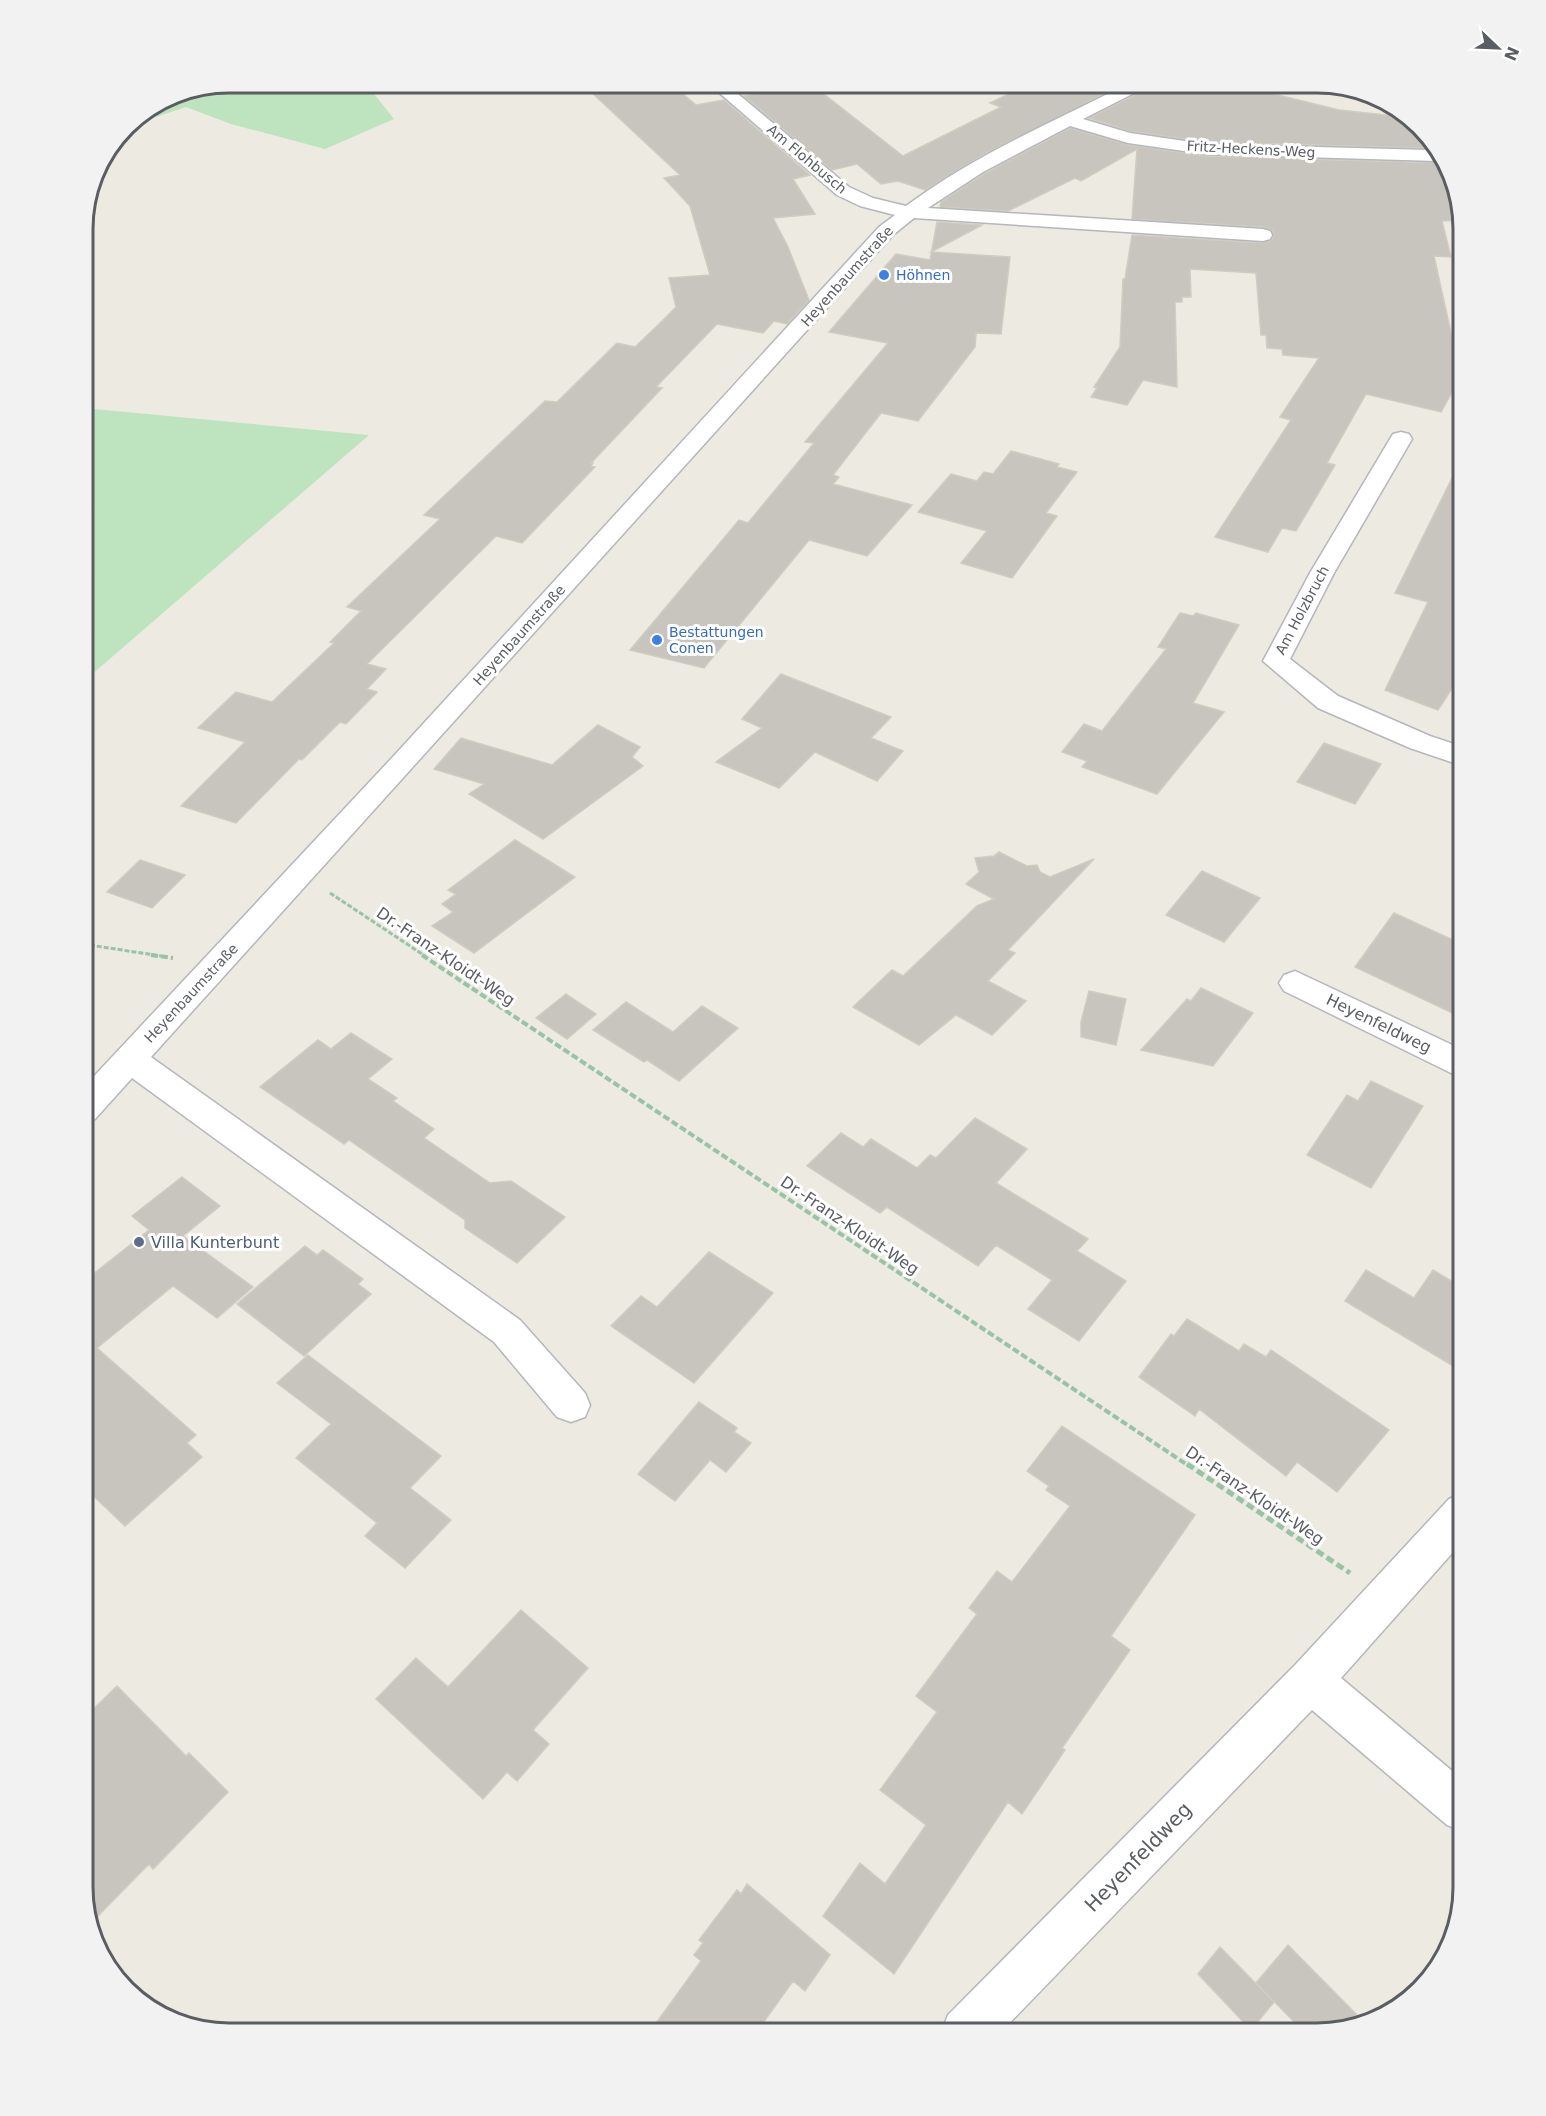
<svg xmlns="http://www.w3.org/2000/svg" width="1546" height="2116" font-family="'DejaVu Sans',sans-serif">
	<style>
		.green { fill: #bee3bf }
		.building { fill: #c8c4be; stroke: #d0ccc0; stroke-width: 1.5 }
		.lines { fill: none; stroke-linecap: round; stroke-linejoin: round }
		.minor-casing { stroke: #b4b7bb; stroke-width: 3 }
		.path-far2 { stroke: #98c3a5; stroke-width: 3; stroke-dasharray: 5 2; stroke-linecap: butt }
		.path-far1 { stroke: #98c3a5; stroke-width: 4; stroke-dasharray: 7 3; stroke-linecap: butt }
		.path { stroke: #98c3a5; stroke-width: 5; stroke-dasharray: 8 4; stroke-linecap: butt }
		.minor { fill: #fff; fill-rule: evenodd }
		.shop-dot { fill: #3f7fe0; stroke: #fff; stroke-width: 2 }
		.service-dot { fill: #5c6f8a; stroke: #fff; stroke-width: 2 }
		.labels { text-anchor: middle; stroke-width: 6; stroke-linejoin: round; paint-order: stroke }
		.far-street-label { font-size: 14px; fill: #5a5d61; stroke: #fff }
		.far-shop-label { font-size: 14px; fill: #366cbe; stroke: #fff; text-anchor: start }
		.street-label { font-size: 16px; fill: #5a5d61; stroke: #fff }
		.service-label { font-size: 16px; fill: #4e5e75; stroke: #fff; text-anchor: start }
		.near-street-label { font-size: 20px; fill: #5a5d61; stroke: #fff }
		.rim { fill: none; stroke: #5a5d61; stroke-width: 3 }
	</style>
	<rect width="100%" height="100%" fill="#eceae1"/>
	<!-- green -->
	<path class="green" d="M 229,83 L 405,83 L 406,84 L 371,90 L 394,119 L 325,149 L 231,124 L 186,107 L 126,127 C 150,95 193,90 229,83 Z
		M 83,408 L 369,435 L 83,682 Z"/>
	<!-- building -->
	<path class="building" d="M 633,83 L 670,83 L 696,105 L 724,100 L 810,175 L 793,179 L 815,214 L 773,218 L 788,247 L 809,300 L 787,324 L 774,321 L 763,333 L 717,324 L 656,387 L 662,388 L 591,463 L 593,463 L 591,466 L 595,467 L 522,543 L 496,536 L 367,664 L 386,669 L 367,689 L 377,692 L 346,724 L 340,722 L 302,760 L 299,759 L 236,823 L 181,806 L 245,742 L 198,728 L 236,692 L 272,702 L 334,643 L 330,642 L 361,611 L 347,607 L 440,519 L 424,515 L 545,401 L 557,402 L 617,343 L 635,347 L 658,325 L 676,307 L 669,278 L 710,275 L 690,206 L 664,178 L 680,175 L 589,90 Z
		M 1032,83 L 1125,83 L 986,153 L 925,190 L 898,181 L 881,184 L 857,164 L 832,170 L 744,96 L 811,84 L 903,156 L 1001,107 L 990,103 Z
		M 1152,83 L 1245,87 L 1339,110 L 1405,117 L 1433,144 L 1428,148 L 1205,142 L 1130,131 L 1089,118 L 1149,88 Z
		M 1070,128 L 1128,145 L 1205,156 L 1437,163 L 1445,160 L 1461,220 L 1442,221 L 1451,257 L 1434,256 L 1453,342 L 1464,343 L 1464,371 L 1441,412 L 1366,394 L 1327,463 L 1335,465 L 1296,531 L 1282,528 L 1268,552 L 1215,537 L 1291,420 L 1280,417 L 1319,358 L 1283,355 L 1282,349 L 1267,348 L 1266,335 L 1261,335 L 1256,273 L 1190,269 L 1191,297 L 1182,297 L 1182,302 L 1175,302 L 1177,387 L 1143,380 L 1127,405 L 1091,397 L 1097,388 L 1094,387 L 1120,347 L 1123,279 L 1125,279 L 1132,235 L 1263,243 L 1272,240 L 1274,236 L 1272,230 L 1263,227 L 1132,219 L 1137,149 L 1081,181 L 1075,178 L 1008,211 L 940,207 L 941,202 L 984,174 Z
		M 937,222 L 982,225 L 931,252 L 1010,257 L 1001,334 L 976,333 L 975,347 L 918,421 L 881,413 L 833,475 L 839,477 L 833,484 L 912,505 L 867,556 L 809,540 L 704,668 L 630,650 L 739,520 L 748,523 L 814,443 L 805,442 L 888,343 L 829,332 L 896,254 L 930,260 Z
		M 1011,451 L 1059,464 L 1057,467 L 1077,472 L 1046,513 L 1057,516 L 1012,578 L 961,563 L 987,531 L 918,512 L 951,474 L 977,481 L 984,472 L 993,474 Z
		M 1464,454 L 1464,670 L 1438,710 L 1385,690 L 1428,602 L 1395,593 Z
		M 1180,613 L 1193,616 L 1196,613 L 1239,625 L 1193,703 L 1224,712 L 1157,794 L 1082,767 L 1087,761 L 1062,752 L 1084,724 L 1102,731 L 1166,649 L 1158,647 Z
		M 781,674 L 891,717 L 871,738 L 903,751 L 877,781 L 815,752 L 779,788 L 716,762 L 762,728 L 742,719 Z
		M 598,725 L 640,747 L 632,757 L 643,766 L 543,839 L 469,794 L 484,784 L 434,769 L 461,738 L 552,765 Z
		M 1324,743 L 1381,764 L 1355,804 L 1297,782 Z
		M 515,840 L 575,877 L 474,953 L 432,926 L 453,912 L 442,904 L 456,894 L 448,890 Z
		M 999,852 L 1027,866 L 1037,865 L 1040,872 L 1050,877 L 1094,859 L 1008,950 L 1015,953 L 988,981 L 1026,1001 L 992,1035 L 956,1015 L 919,1045 L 853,1007 L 892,970 L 903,976 L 977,906 L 994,899 L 966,884 L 979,872 L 975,858 L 994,856 Z
		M 140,860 L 185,875 L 152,908 L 107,892 Z
		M 1202,871 L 1260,898 L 1224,942 L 1166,915 Z
		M 1394,913 L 1464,945 L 1463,1018 L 1355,967 Z
		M 1201,988 L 1253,1013 L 1213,1066 L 1141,1050 L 1187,999 L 1191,1001 Z
		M 1089,991 L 1126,999 L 1116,1045 L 1081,1037 L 1081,1022 Z
		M 566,994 L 596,1014 L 567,1039 L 536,1018 Z
		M 626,1002 L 673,1032 L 702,1006 L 738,1028 L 679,1081 L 647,1060 L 644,1062 L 593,1030 Z
		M 351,1033 L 392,1059 L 368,1079 L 397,1098 L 393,1101 L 434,1129 L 424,1138 L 490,1183 L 511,1181 L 565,1217 L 517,1263 L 465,1228 L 465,1220 L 349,1140 L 344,1144 L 260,1087 L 318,1040 L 331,1049 Z
		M 1371,1081 L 1423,1106 L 1371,1188 L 1307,1155 L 1347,1095 L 1358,1101 Z
		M 975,1118 L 1027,1149 L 996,1183 L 1088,1239 L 1077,1251 L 1126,1281 L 1079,1341 L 1028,1309 L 1052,1280 L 996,1245 L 978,1266 L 887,1207 L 880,1213 L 807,1166 L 841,1133 L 863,1147 L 871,1139 L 917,1168 L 930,1155 L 936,1158 Z
		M 182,1177 L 220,1206 L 183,1236 L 253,1287 L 217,1318 L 173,1286 L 97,1348 L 196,1435 L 187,1443 L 202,1457 L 125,1526 L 83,1486 L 83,1282 L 149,1230 L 132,1216 Z
		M 305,1246 L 317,1255 L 323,1250 L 363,1279 L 358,1284 L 371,1294 L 304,1356 L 237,1304 Z
		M 709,1252 L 773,1293 L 694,1383 L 611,1326 L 641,1296 L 657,1307 Z
		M 1366,1270 L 1414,1298 L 1433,1270 L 1463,1288 L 1463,1372 L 1345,1301 Z
		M 1187,1319 L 1239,1351 L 1244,1344 L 1266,1357 L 1271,1350 L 1389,1430 L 1337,1492 L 1297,1462 L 1286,1476 L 1199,1409 L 1195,1416 L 1139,1377 L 1171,1334 L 1174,1336 Z
		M 308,1355 L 441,1456 L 410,1488 L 451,1520 L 405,1568 L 365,1536 L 377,1523 L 296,1458 L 331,1424 L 277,1383 Z
		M 699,1402 L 737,1428 L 734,1432 L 751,1443 L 726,1472 L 710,1460 L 675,1501 L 638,1474 Z
		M 1062,1426 L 1195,1515 L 1111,1636 L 1130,1650 L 1062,1748 L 1065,1750 L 1022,1814 L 1008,1802 L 894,1974 L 823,1916 L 860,1863 L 885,1884 L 926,1825 L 880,1790 L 937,1712 L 916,1696 L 977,1614 L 969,1608 L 997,1571 L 1012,1582 L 1070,1506 L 1046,1490 L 1049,1486 L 1027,1471 Z
		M 521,1610 L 588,1668 L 533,1730 L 549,1744 L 517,1781 L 507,1772 L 483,1799 L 376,1699 L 416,1658 L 448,1687 Z
		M 117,1686 L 186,1756 L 189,1753 L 228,1792 L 153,1869 L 149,1864 L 92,1922 L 82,1887 L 83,1719 Z
		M 747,1884 L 830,1955 L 805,1991 L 793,1981 L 756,2033 L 649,2033 L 701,1961 L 694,1955 L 703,1943 L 699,1940 L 737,1890 L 741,1894 Z
		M 1288,1945 L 1363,2021 L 1317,2033 L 1305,2033 L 1256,1983 Z
		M 1220,1947 L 1274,2002 L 1251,2030 L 1198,1974 Z"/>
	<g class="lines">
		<defs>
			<path id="minor" d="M 708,83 L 725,83 L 849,187 L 873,198 L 906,206 C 975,155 1054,121 1130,83 L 1150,83 L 1148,86 L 1083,119 L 1130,133 L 1205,144 L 1429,150 L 1434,146 L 1444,158 L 1437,161 L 1205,154 L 1128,143 L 1070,126 L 983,172 L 928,208 L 1263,229 L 1270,231 L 1272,235 L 1270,239 L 1263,241 L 914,218 L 893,235 L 151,1057 L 520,1320 L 585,1393 L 590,1405 L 585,1417 L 571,1422 L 557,1417 L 494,1342 L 132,1078 L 95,1119 L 83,1123 L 83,1088 L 390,760 L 879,227 L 895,215 L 860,206 L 837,195 Z
				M 1401,432 L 1409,434 L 1412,439 L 1334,573 L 1290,659 L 1338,696 L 1430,736 L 1463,747 L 1463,766 L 1410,748 L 1318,708 L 1263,661 L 1310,573 L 1390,439 L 1393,434 Z
				M 1295,971 L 1463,1050 L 1463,1076 L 1451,1073 L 1284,991 L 1279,983 L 1284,975 Z
				M 1463,1493 L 1463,1541 L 1341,1678 L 1463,1780 L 1463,1832 L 1447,1825 L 1312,1710 L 1000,2033 L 941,2033 L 948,2015 L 1295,1665 L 1449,1499 Z"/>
		</defs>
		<!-- minor casing -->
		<use href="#minor" class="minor-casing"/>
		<!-- path-far2 -->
		<path class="path-far2" d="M 330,893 L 425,956
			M 83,944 L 161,956"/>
		<!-- path-far1 -->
		<path class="path-far1" d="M 151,955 L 173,958
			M 422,955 L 1189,1466"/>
		<!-- path -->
		<path class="path" d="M 1187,1464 L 1350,1573"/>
		<!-- minor -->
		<use href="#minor" class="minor"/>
	</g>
	<!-- markers -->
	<g class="shop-dot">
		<circle cx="884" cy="275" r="6"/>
		<circle cx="657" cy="640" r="6"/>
	</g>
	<circle class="service-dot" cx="139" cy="1242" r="6"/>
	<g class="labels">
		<!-- far-street labels -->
		<g class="far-street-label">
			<text transform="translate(1251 149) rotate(3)" y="5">Fritz-Heckens-Weg</text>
			<text transform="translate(807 159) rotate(40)" y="5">Am Flohbusch</text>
			<text transform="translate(847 276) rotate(-48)" y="5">Heyenbaumstraße</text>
			<text transform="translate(1302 610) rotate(-62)" y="5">Am Holzbruch</text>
			<text transform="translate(519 635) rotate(-48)" y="5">Heyenbaumstraße</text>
			<text transform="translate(191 993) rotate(-47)" y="5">Heyenbaumstraße</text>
		</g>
		<!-- far-shop labels -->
		<g class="far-shop-label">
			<text x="896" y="280">Höhnen</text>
			<text x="669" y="637">Bestattungen<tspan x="669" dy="16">Conen</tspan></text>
		</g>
		<!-- street labels -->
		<g class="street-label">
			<text transform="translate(446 956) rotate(34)" y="6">Dr.-Franz-Kloidt-Weg</text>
			<text transform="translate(1379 1023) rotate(26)" y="6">Heyenfeldweg</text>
			<text transform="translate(850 1225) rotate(34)" y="6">Dr.-Franz-Kloidt-Weg</text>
			<text transform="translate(1255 1495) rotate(34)" y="6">Dr.-Franz-Kloidt-Weg</text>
		</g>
		<!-- service labels -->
		<g class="service-label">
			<text x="151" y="1248">Villa Kunterbunt</text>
		</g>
		<!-- near-street labels -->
		<g class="near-street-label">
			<text transform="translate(1138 1857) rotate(-46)" y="7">Heyenfeldweg</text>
		</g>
	</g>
	<!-- crop -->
	<path d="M0 0H1546V2116H0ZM229 93H1317A136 136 0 0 1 1453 229V1887A136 136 0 0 1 1317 2023H229A136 136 0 0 1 93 1887V229A136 136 0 0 1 229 93Z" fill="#f2f2f2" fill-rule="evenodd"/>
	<path class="rim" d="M229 93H1317A136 136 0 0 1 1453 229V1887A136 136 0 0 1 1317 2023H229A136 136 0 0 1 93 1887V229A136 136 0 0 1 229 93Z"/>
	<!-- north arrow -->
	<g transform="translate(1498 48) rotate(113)" stroke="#ffffff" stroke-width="4.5" paint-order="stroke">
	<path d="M0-4.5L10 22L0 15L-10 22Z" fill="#5a5d61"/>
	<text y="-9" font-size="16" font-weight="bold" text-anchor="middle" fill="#5a5d61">N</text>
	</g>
</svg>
